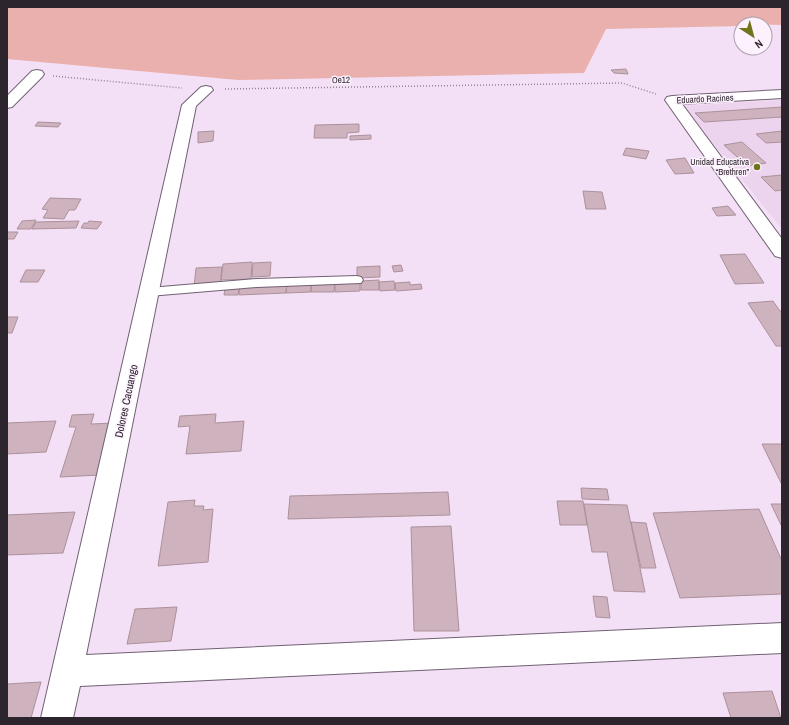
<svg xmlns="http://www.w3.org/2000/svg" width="789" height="725" font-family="'Archivo Narrow',sans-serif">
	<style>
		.built { fill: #ecd3ee }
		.green { fill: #eab0ad }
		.building { fill: #ceb2bd; stroke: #ac919b }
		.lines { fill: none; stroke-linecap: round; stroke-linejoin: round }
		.lane-casing { stroke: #716073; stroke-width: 2 }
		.street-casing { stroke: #716073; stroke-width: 2 }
		.path { stroke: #918392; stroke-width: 1.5; stroke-dasharray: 1 2; stroke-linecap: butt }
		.lane { fill: #fff; fill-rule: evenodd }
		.street { fill: #fff; fill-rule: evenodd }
		.poi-dot { fill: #70741b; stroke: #fcf1fd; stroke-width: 1.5 }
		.labels { text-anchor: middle; stroke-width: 3; stroke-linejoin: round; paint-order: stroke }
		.far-street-label { font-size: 9px; fill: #2c252d; stroke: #fcf1fd }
		.far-poi-label { font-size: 9px; fill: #2c252d; stroke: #fcf1fd; text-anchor: end }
		.street-label { font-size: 11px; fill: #2c252d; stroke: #fcf1fd }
	</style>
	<rect width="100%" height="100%" fill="#f4e0f6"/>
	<!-- built -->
	<path class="built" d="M 782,100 L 782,229 L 683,106 Z"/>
	<!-- green -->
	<path class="green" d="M 7,7 L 782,7 L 782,25 L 741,24 L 741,26 L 606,29 L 584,73 L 238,80 L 7,59 Z"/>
	<!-- building -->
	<path class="building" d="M 626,69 L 628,74 L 614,73 L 611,70 Z
		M 782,107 L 782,117 L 704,122 L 695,113 Z
		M 38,122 L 61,123 L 58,127 L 35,126 Z
		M 359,124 L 359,132 L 347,133 L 347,138 L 314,138 L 315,125 Z
		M 214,131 L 213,141 L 198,143 L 198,132 Z
		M 782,131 L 782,142 L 766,143 L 756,134 Z
		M 371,135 L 371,139 L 350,140 L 350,136 Z
		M 742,142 L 766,163 L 747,166 L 724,145 Z
		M 626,148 L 649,151 L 646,159 L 623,155 Z
		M 685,158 L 694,173 L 675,174 L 666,160 Z
		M 782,175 L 782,190 L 775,191 L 761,177 Z
		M 583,191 L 602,192 L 606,209 L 586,209 Z
		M 50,198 L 81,199 L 75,210 L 69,210 L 64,219 L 43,218 L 48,210 L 42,209 Z
		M 728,206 L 736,215 L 717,216 L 712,208 Z
		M 36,220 L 31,229 L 17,229 L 22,221 Z
		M 79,221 L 76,228 L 32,229 L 36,222 Z
		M 89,221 L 102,222 L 97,229 L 81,228 L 84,223 L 88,223 Z
		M 7,232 L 18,232 L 14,239 L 7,239 Z
		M 745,254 L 764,283 L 735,284 L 720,255 Z
		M 252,262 L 251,279 L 221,280 L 223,264 Z
		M 271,262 L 270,276 L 252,277 L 253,263 Z
		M 401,265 L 403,271 L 394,272 L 392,266 Z
		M 380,266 L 380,277 L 357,278 L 357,267 Z
		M 222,267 L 220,286 L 194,287 L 196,268 Z
		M 26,270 L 45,270 L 38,282 L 20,282 Z
		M 360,280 L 360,291 L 335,292 L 335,281 Z
		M 379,280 L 379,290 L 361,290 L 361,281 Z
		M 312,281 L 335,281 L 334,292 L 311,292 Z
		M 394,281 L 395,290 L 380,291 L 379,282 Z
		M 287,282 L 286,293 L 239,295 L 240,285 Z
		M 287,282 L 311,282 L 311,292 L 286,293 Z
		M 410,282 L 410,285 L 421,284 L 422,289 L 396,291 L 395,283 Z
		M 225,288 L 239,288 L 238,295 L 224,295 Z
		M 773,301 L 780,311 L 782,311 L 782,346 L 776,346 L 748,303 Z
		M 7,317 L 18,317 L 12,333 L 7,333 Z
		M 94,414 L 91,424 L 114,423 L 100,475 L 60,477 L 76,427 L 69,427 L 72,415 Z
		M 216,414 L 215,423 L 244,421 L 241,451 L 186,454 L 190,426 L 178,427 L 180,416 Z
		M 56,421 L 46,452 L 7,454 L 7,423 Z
		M 762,444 L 782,444 L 782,483 L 781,483 Z
		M 581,488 L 607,489 L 609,500 L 582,499 Z
		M 448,492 L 450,515 L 288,519 L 290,496 Z
		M 195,500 L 194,506 L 204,506 L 203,510 L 213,509 L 208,562 L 158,566 L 168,502 Z
		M 557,501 L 583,501 L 587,525 L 560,525 Z
		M 584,504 L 627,505 L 645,592 L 614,591 L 607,552 L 592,552 Z
		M 771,504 L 782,504 L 782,527 Z
		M 759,509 L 782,561 L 782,594 L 680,598 L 653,513 Z
		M 75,512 L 63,553 L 7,555 L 7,515 Z
		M 631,522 L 646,523 L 656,568 L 641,568 Z
		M 451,526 L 459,631 L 414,631 L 411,527 Z
		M 593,596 L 607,597 L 610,618 L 596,617 Z
		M 177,607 L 171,641 L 127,644 L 135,609 Z
		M 41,682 L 31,718 L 7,718 L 7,684 Z
		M 772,691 L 781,718 L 731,718 L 723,693 Z"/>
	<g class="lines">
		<defs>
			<path id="lane" d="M 357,276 L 361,277 L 363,280 L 361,283 L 257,287 L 149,296 L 145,295 L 143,292 L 145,289 L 149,288 L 257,279 Z"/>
			<path id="street" d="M 37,70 L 42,71 L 44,74 L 42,77 L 12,107 L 7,108 L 7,96 L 32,71 Z
				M 206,86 L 211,87 L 213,90 L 196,106 L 86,655 L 782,623 L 782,653 L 80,686 L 73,718 L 41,718 L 182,105 L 201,87 Z
				M 782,90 L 782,98 L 682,104 L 782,239 L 782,258 L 775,256 L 665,100 L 667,97 L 672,96 Z"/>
		</defs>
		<!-- lane casing -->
		<use href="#lane" class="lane-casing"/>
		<!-- street casing -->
		<use href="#street" class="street-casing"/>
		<!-- path -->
		<path class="path" d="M 53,76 L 182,88
			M 225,89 L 622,83 L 656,94"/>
		<!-- lane -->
		<use href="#lane" class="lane"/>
		<!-- street -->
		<use href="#street" class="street"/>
	</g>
	<!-- markers -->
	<circle class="poi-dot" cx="757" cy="167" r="4"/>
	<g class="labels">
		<!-- far-street labels -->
		<g class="far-street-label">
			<text transform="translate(341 80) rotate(-1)" y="3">Oe12</text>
			<text transform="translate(705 99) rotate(-3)" y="3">Eduardo Racines</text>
		</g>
		<!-- far-poi labels -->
		<g class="far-poi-label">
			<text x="749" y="165">Unidad Educativa<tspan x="749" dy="10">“Brethren”</tspan></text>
		</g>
		<!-- street labels -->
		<g class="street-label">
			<text transform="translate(126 401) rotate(-78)" y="4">Dolores Cacuango</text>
		</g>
	</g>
	<!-- border -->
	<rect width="789" height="725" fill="none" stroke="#2c252d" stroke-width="16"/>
	<!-- north arrow -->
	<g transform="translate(753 36) rotate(144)"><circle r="19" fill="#fcf1fd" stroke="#a99faa"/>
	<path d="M0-3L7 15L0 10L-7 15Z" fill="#70741b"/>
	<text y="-6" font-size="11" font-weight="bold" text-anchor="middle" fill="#2c252d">N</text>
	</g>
</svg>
